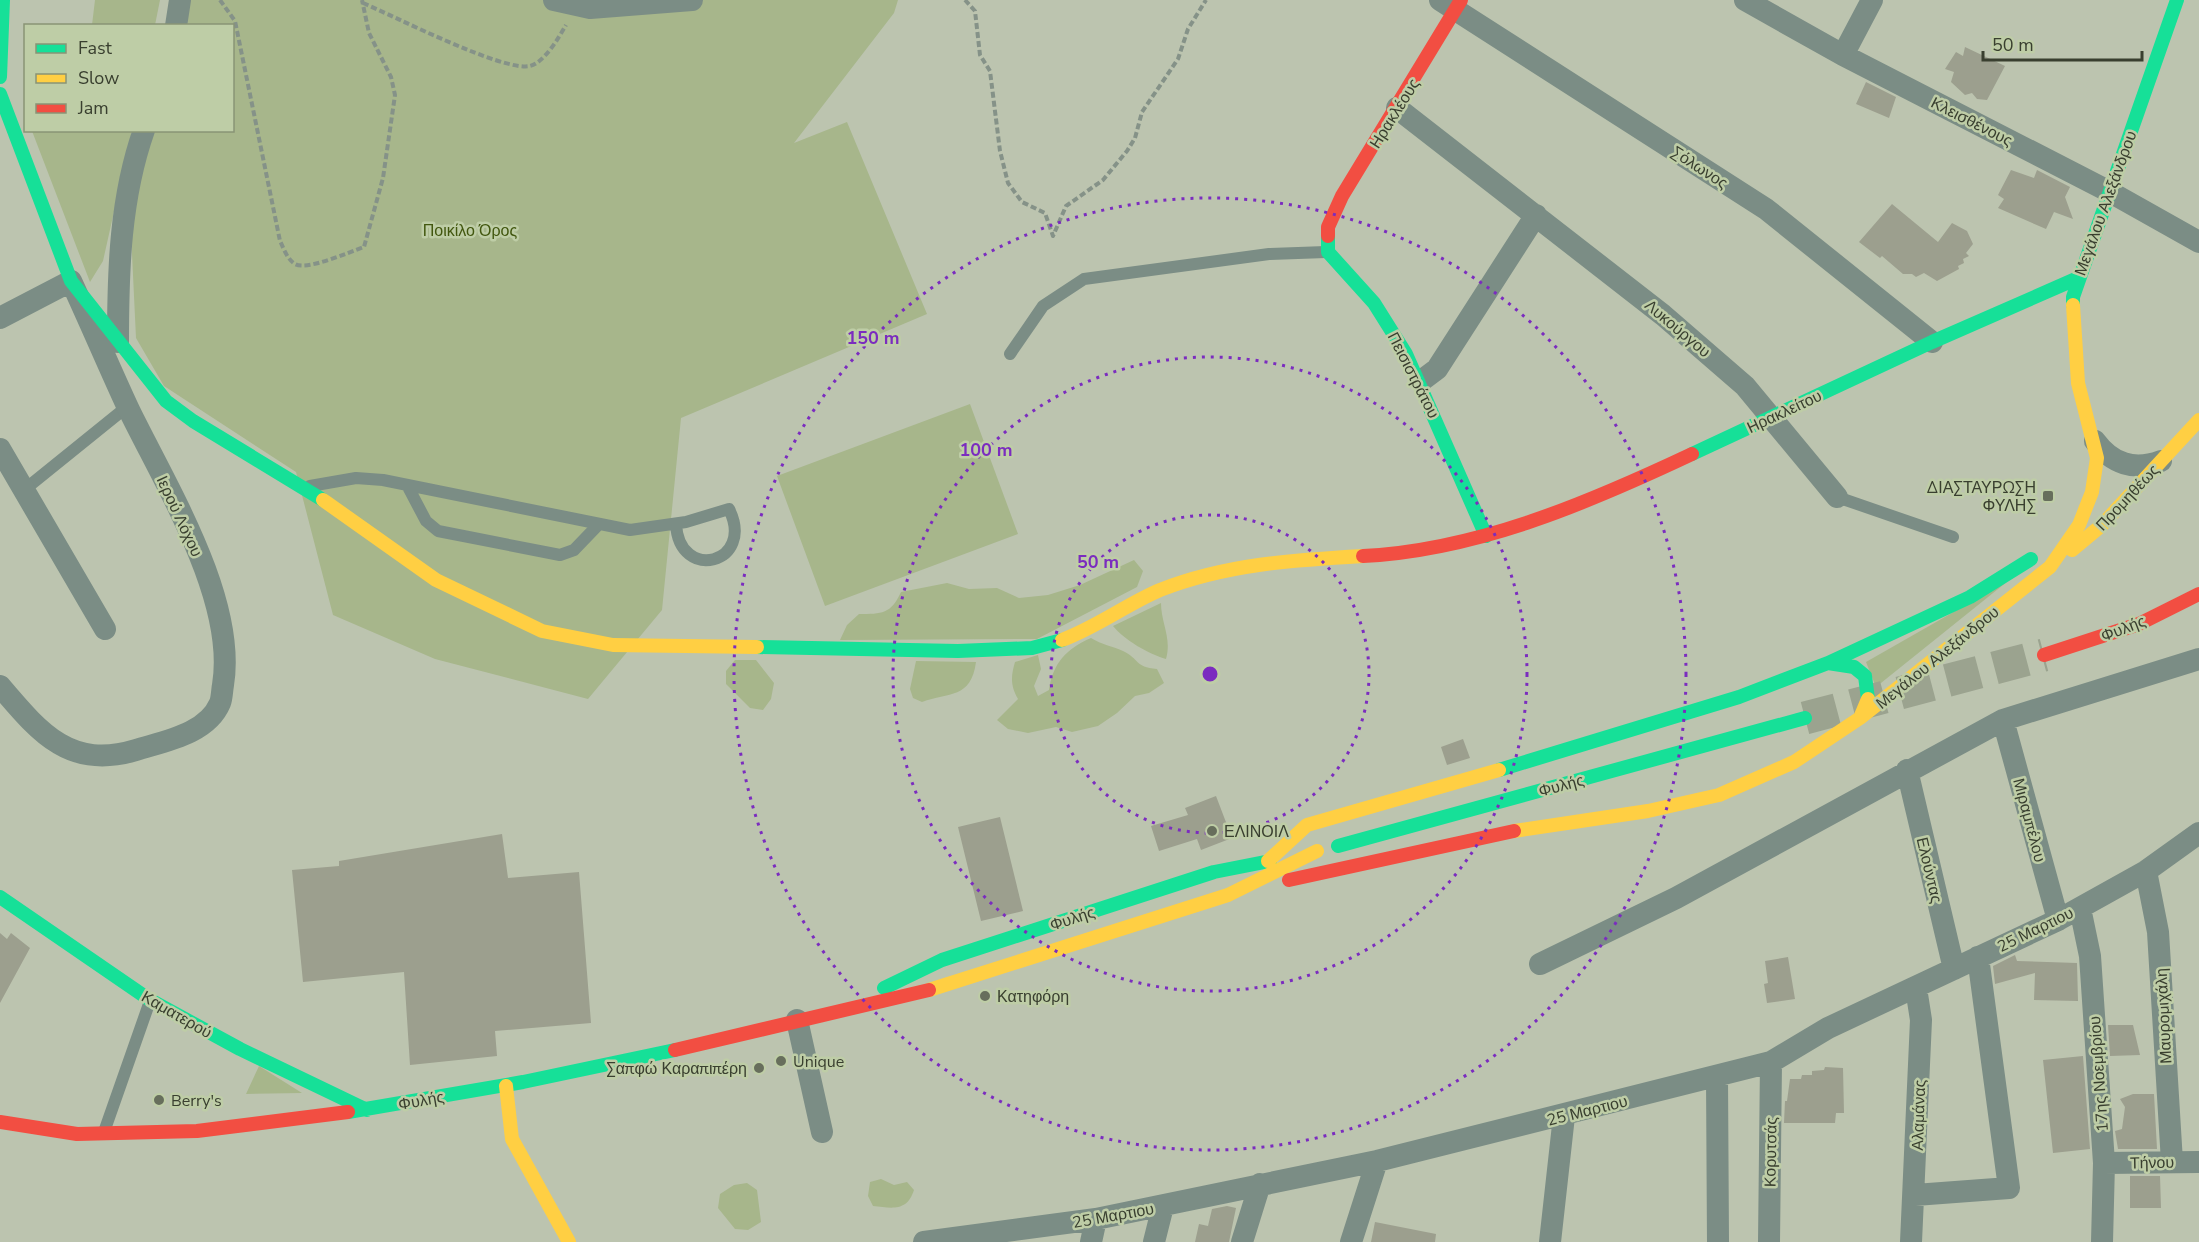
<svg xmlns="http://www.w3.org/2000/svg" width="2199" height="1242" font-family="'Nunito Sans',sans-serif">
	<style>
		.green { fill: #a7b68b }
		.building { fill: #9c9f8e }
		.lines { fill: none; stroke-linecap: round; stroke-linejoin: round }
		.primary-tunnel { stroke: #9ba38f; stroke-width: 33; stroke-dasharray: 33 16; stroke-linecap: butt }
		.path { stroke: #859288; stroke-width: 4; stroke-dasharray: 6 3; stroke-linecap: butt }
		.lane { stroke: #7b8d85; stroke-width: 12 }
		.street { stroke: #7b8d85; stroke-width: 22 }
		.fast { stroke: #16e098; stroke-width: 14 }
		.slow { stroke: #ffcf43; stroke-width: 14 }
		.jam { stroke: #f24e42; stroke-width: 14 }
		.ring { fill: none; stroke: #7b2cbf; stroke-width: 3; stroke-dasharray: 3 6 }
		.poi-dot { fill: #676e5c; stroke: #becda6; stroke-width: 2 }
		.labels { text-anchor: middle; stroke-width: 5; stroke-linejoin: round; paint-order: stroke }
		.street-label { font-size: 16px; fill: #393f2f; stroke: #becda6 }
		.park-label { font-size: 16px; fill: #42570f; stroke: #becda6 }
		.poi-label { font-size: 16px; fill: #393f2f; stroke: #becda6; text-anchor: start }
		.centre { fill: #7b2cbf; stroke: #becda6; stroke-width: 3 }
		.ring-label { font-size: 18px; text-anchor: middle; font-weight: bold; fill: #7b2cbf; stroke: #becda6; stroke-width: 5; stroke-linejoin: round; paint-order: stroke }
	</style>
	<rect width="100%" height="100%" fill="#bcc4af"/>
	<!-- green -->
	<path class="green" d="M 95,0 L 160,0 L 155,25 L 92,25 Z
		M 173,0 L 898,0 L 894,13 L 794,143 L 847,122 L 927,314 L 681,418 L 662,610 L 588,699 L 435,659 L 333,615 L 296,472 L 164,386 L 136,338 L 131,233 L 140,170 L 153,131 L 232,130 L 232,26 L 180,25 Z
		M 32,131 L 132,131 L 103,261 L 90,282 Z
		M 970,404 L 1018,534 L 825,606 L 777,476 Z
		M 1134,560 L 1143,571 L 1137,587 L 1037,639 L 840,640 L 847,625 L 859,614 C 882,614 891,614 901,592 L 947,583 L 969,589 L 997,588 L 1019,598 L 1048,595 L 1080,585 Z
		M 2008,581 L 1876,687 L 1866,662 Z
		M 1161,603 C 1161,623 1172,638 1166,659 C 1149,654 1124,640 1113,626 Z
		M 1091,638 C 1102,645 1112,646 1123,651 C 1140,659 1134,667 1157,669 L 1164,683 L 1149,693 L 1135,696 L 1117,713 L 1098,726 L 1072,732 L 1056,727 L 1028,733 L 1008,729 L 997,720 L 1018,699 C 1010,685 1011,676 1015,662 L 1038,655 L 1041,669 L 1034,686 L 1038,696 L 1049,690 C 1053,663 1066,649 1091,638 Z
		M 735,660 L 756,660 L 774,683 L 771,699 L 763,710 L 750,708 L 726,684 L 726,671 Z
		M 916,661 L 976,662 C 971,699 949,692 922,702 L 913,698 L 910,689 Z
		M 259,1066 L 302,1093 L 246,1094 Z
		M 881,1179 L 894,1185 L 907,1182 L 914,1190 C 907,1212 892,1208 873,1206 L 868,1196 L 870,1182 Z
		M 747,1183 L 757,1190 L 761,1222 L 748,1230 L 735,1229 L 718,1208 L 720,1194 L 734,1185 Z"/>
	<!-- building -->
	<path class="building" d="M 1965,47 L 2005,66 L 1987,100 L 1977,99 L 1972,93 L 1965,95 L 1951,82 L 1954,72 L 1945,69 L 1956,52 L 1963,56 Z
		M 1866,82 L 1896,97 L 1889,118 L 1856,104 Z
		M 2011,170 L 2034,178 L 2037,170 L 2070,187 L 2065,197 L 2073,219 L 2054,212 L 2046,229 L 1998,208 L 2004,199 L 1998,195 Z
		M 1892,204 L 1938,242 L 1952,223 L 1967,231 L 1973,244 L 1966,253 L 1969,256 L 1963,259 L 1964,263 L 1958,266 L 1959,269 L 1937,281 L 1924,273 L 1916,277 L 1912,274 L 1903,274 L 1882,256 L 1880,258 L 1859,242 Z
		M 1463,739 L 1470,758 L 1447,765 L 1441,747 Z
		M 1216,796 L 1232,838 L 1201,850 L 1197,839 L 1159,851 L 1151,826 L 1188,815 L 1185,808 Z
		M 1000,817 L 1023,911 L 981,921 L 958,827 Z
		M 502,834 L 508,878 L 579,872 L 591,1023 L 495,1031 L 497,1056 L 410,1065 L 404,972 L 303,982 L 292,870 L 339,866 L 339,861 Z
		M 0,933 L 7,939 L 11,933 L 30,948 L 0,1003 Z
		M 2015,955 L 2017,961 L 2077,963 L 2078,1001 L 2034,1000 L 2035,973 L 1995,984 L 1993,966 Z
		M 1788,957 L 1795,999 L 1767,1003 L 1764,984 L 1768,983 L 1765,961 Z
		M 2108,1025 L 2133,1025 L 2140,1055 L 2110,1056 Z
		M 2083,1056 L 2090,1149 L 2053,1153 L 2043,1060 Z
		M 1825,1067 L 1843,1068 L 1844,1113 L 1836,1113 L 1835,1123 L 1784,1123 L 1785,1101 L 1787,1101 L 1790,1079 L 1801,1079 L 1802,1075 L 1812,1075 L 1812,1071 L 1824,1070 Z
		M 2133,1094 L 2154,1094 L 2157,1149 L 2118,1149 L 2115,1131 L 2122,1129 L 2125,1107 L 2120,1099 Z
		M 2130,1176 L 2160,1176 L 2161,1208 L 2130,1208 Z
		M 1227,1206 L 1236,1208 L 1229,1242 L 1195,1242 L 1199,1224 L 1208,1226 L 1212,1209 Z
		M 1375,1222 L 1436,1234 L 1435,1242 L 1371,1242 Z"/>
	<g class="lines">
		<!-- primary-tunnel -->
		<path class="primary-tunnel" d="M 1805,718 L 2044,655"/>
		<!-- path -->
		<path class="path" d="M 220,0 L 235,21 L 280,241 C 284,249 287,259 295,264 C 307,271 349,252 364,247 L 383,178 L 395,95 L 391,77 L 369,33 L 362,0
			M 965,0 L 975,11 L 980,55 L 990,71 L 1000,151 L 1008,183 L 1022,202 L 1045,213 L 1053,236 L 1066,206 L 1103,180 L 1127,151 L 1135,138 L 1142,112 L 1178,59 L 1188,29 L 1206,0
			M 363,3 C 394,16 503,72 530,66 C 545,62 559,37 566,25"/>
		<!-- lane -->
		<path class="lane" d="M 1010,354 L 1043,306 L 1084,279 L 1269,254 L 1326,252
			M 407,485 L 426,521 L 438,531 L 560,555 L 574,550 L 599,524
			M 310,486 L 356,478 L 383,480 L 630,530 L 686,522 L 729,509 C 756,564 679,583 676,524
			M 24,490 L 128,406
			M 1837,497 L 1953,537
			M 104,1132 L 150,1001"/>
		<!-- street -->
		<path class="street" d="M 554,0 L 590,8 L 692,0
			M 1440,0 L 1766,209 L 1932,342
			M 1745,0 L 1843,55 L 2110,192 L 2199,242
			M 176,26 L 180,0
			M 1843,55 L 1872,0
			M 1397,108 L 1663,315 L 1745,386 L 1837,497
			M 0,318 L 71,281 C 91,324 109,367 129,410 C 166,486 237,600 223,685 C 222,690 222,698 220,703 C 207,734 165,741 136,750 C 70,770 40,733 0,686
			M 118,342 C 118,270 120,198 144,130
			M 1421,381 L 1437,369 L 1536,215
			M 2095,441 C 2112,464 2134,471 2161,461
			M 0,449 L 105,629
			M 2003,720 L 2058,920
			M 1907,770 L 1954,969
			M 2146,871 L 2158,932 L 2172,1162
			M 2080,908 L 2090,956 L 2104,1163 L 2102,1242
			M 1540,964 L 1676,898 L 2003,720 L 2199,659
			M 797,1020 L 822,1132
			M 1717,1077 L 1718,1242
			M 2104,1163 L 2199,1162
			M 1915,1195 L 2009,1188 L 1978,957
			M 924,1242 L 1096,1219 L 1377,1161 L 1771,1062 L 1828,1028 L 2058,920 L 2146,871 L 2199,833
			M 1091,1242 L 1096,1219
			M 1154,1242 L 1163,1206
			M 1242,1242 L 1260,1184
			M 1351,1242 L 1377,1161
			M 1550,1242 L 1564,1116
			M 1769,1242 L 1771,1062
			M 1911,1242 L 1921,1020 L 1916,988"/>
		<!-- fast -->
		<path class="fast" d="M 0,77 L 3,0
			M 0,94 L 71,281 L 166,401 L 193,421 L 323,500
			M 1328,236 L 1328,252 L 1374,303 L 1406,354 L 1486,536
			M 2073,305 L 2073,297 L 2177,0
			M 1692,454 L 1932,342 L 2078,278
			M 757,647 L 958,651 L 1032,648 L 1062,640
			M 1828,663 L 1970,597 L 2031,559
			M 1499,770 L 1739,697 L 1828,663 L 1854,667 L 1865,676 L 1868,699
			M 1338,846 L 1805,718
			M 0,897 L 150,1000 L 240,1049 L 367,1110
			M 884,988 L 942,960 L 1214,872 L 1270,861
			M 348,1112 L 523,1082 L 675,1050"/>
		<!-- slow -->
		<path class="slow" d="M 323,500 L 436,580 L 542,631 L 613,645 L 757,647
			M 2072,550 L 2102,525 L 2199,420
			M 1062,640 C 1097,627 1127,604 1160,590 C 1226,564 1294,560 1363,556
			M 1860,718 L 2050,567 L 2079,525 L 2092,492 L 2097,458 L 2078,383 L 2073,305
			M 1514,831 L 1648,811 L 1719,795 L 1794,762 L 1860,718 L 1868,699
			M 1268,861 L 1307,825 L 1499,770
			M 929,990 L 1228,895 L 1317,851
			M 506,1086 L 512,1139 L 569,1242"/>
		<!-- jam -->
		<path class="jam" d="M 1328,236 L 1328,227 L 1342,196 L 1461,0
			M 1363,556 C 1478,550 1588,503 1692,454
			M 2044,655 L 2139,624 L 2199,594
			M 1289,880 L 1514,831
			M 675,1050 L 929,990
			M 0,1122 L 77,1134 L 197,1131 L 348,1112"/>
	</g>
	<!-- distance rings -->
	<g class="ring">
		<circle cx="1210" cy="674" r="159"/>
		<circle cx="1210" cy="674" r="317"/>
		<circle cx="1210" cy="674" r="476"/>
	</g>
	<!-- markers -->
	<g class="poi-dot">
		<rect x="2042" y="490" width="12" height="12" rx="3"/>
		<circle cx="1212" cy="831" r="6"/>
		<circle cx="985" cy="996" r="6"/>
		<circle cx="781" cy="1061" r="6"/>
		<circle cx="759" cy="1068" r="6"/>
		<circle cx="159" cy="1100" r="6"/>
	</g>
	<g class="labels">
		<!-- street labels -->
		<g class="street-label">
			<text transform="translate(1394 113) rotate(-58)" y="6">Ηρακλέους</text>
			<text transform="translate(1972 121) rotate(27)" y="6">Κλεισθένους</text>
			<text transform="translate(1700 167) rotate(33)" y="6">Σόλωνος</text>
			<text transform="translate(2105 203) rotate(-70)" y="6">Μεγάλου Αλεξάνδρου</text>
			<text transform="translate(1678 328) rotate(40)" y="6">Λυκούργου</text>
			<text transform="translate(1414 375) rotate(63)" y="6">Πεισιστράτου</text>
			<text transform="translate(1784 411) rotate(-25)" y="6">Ηρακλείτου</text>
			<text transform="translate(2127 497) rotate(-47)" y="6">Προμηθέως</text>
			<text transform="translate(180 516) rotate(65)" y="6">Ιερού Λόχου</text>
			<text transform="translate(2123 628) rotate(-21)" y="6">Φυλής</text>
			<text transform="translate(1937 657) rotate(-39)" y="6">Μεγάλου Αλεξάνδρου</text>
			<text transform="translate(1561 785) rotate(-15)" y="6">Φυλής</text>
			<text transform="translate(2030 820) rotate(75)" y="6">Μιραμπέλου</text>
			<text transform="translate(1930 870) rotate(77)" y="6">Ελούντας</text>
			<text transform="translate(1072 918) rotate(-18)" y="6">Φυλής</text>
			<text transform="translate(2035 929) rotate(-26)" y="6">25 Μαρτιου</text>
			<text transform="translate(177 1014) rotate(30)" y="6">Καματερού</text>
			<text transform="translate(2163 1016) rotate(-93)" y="6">Μαυρομιχάλη</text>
			<text transform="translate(2098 1074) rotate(-94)" y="6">17ης Νοεμβρίου</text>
			<text transform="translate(421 1100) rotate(-10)" y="6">Φυλής</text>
			<text transform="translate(1587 1110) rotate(-14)" y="6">25 Μαρτιου</text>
			<text transform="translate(1918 1115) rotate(-88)" y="6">Αλαμάνας</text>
			<text transform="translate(1770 1152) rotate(-89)" y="6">Κορυτσάς</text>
			<text transform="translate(2152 1162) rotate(-1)" y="6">Τήνου</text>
			<text transform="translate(1113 1215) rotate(-10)" y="6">25 Μαρτιου</text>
		</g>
		<!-- park labels -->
		<g class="park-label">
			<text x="470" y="236">Ποικίλο Όρος</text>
		</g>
		<!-- poi labels -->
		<g class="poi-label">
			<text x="2036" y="493" text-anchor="end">ΔΙΑΣΤΑΥΡΩΣΗ<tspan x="2036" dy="18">ΦΥΛΗΣ</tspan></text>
			<text x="1224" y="837">ΕΛΙΝΟΙΛ</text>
			<text x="997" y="1002">Κατηφόρη</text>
			<text x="793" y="1067">Unique</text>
			<text x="747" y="1074" text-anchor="end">Σαπφώ Καραπιπέρη</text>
			<text x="171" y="1106">Berry's</text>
		</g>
	</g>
	<circle cx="1210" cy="674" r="9" class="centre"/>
	<g class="ring-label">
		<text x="873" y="344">150 m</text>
		<text x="986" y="456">100 m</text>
		<text x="1098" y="568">50 m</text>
	</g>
	<!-- legend -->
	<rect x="24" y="24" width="210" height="108" fill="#becda6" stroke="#899476" stroke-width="1.5"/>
	<rect x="36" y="44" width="30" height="9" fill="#16e098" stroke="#899476" stroke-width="1.5"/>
	<text x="78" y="54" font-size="18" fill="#393f2f">Fast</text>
	<rect x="36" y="74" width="30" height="9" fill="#ffcf43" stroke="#899476" stroke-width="1.5"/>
	<text x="78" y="84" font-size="18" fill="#393f2f">Slow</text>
	<rect x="36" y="104" width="30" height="9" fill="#f24e42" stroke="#899476" stroke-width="1.5"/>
	<text x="78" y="114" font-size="18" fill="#393f2f">Jam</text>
	<!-- scale -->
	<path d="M1983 51v9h159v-9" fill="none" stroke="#393f2f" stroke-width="3"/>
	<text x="1992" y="51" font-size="18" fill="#393f2f" stroke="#becda6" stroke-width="4.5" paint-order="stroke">50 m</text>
</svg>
